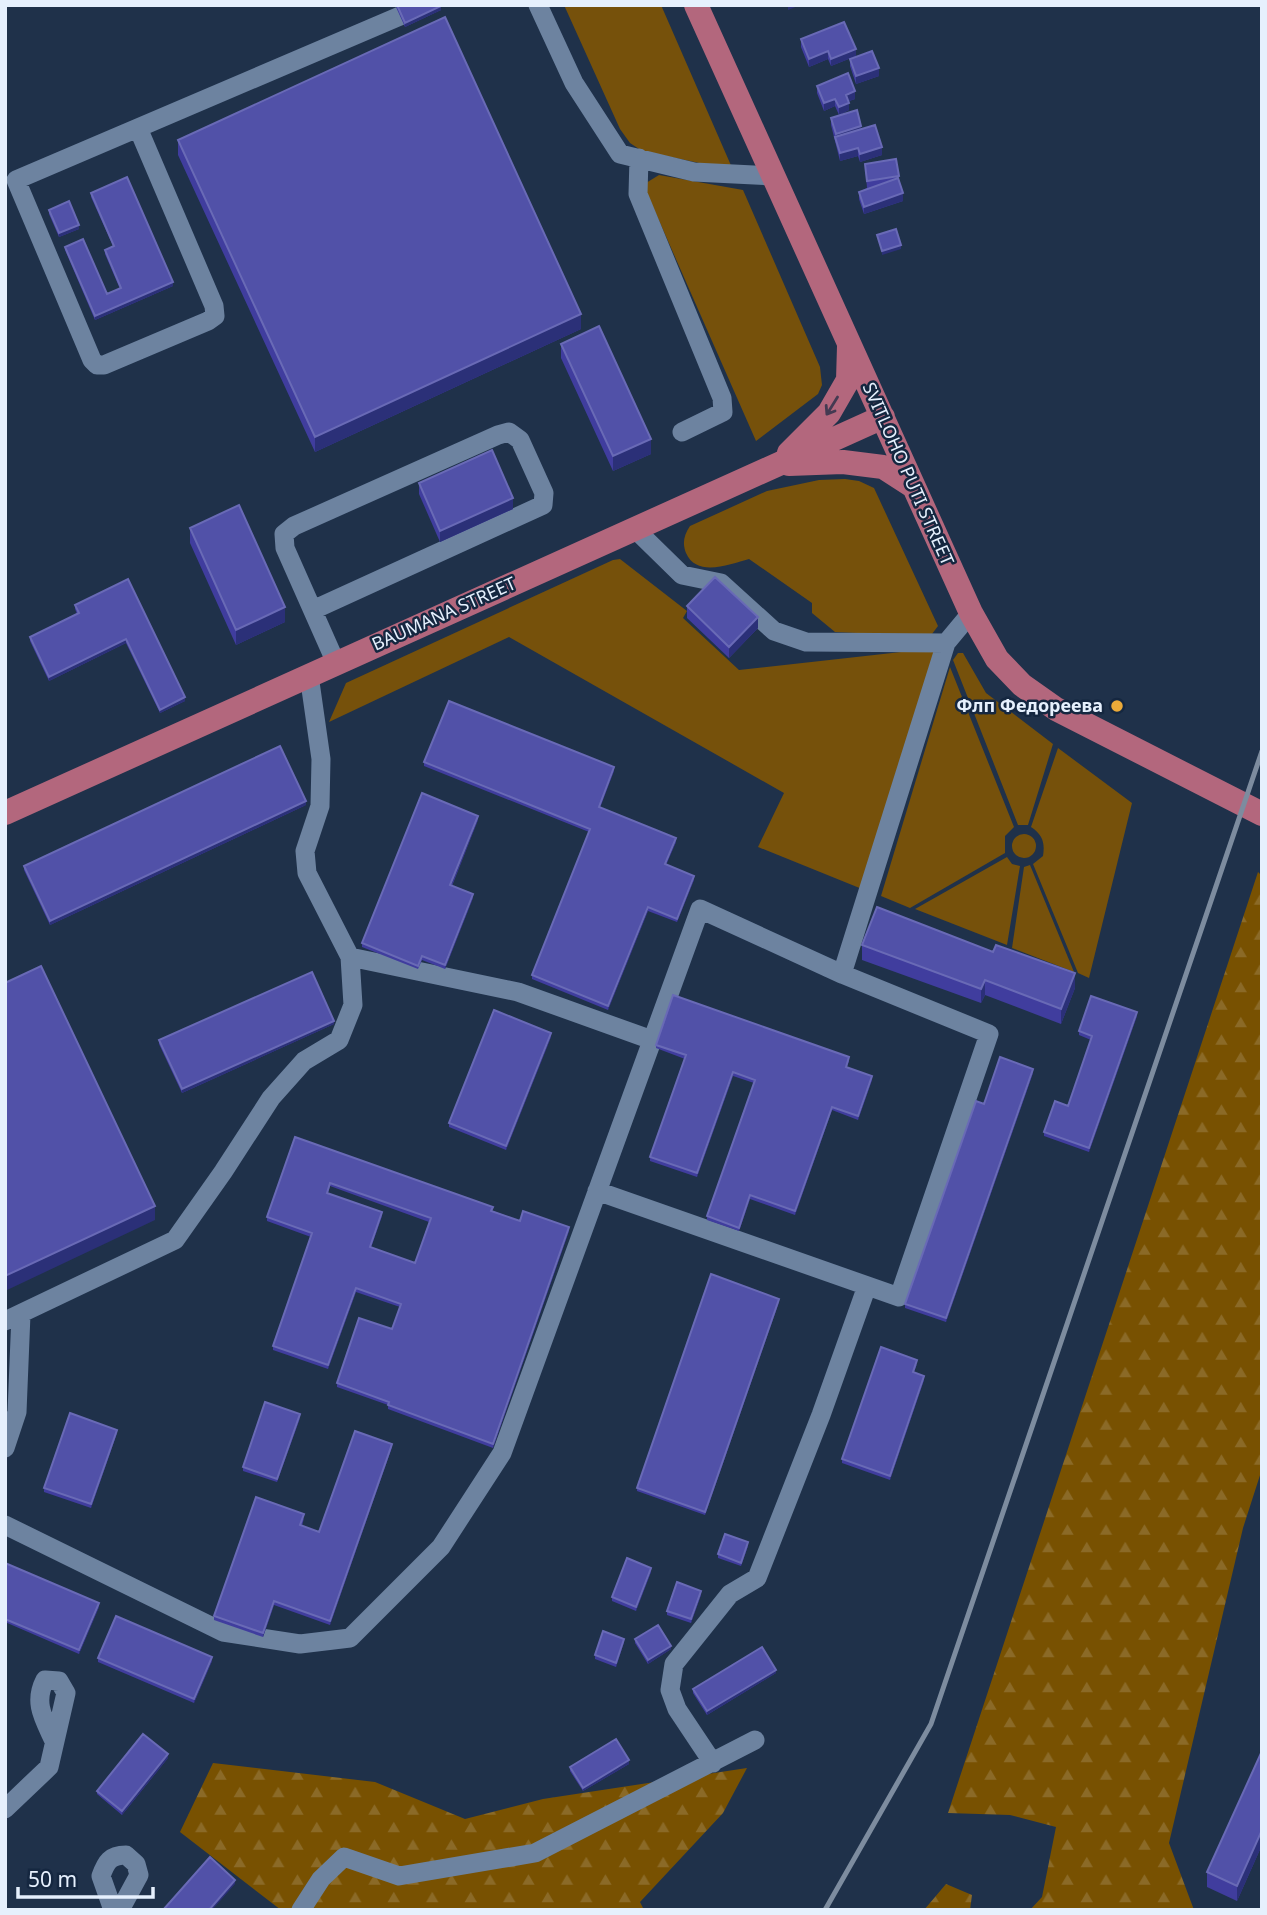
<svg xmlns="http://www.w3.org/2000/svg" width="1267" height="1915" font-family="'Noto Sans',sans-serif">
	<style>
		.grass { fill: #76510b }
		.forest { fill: url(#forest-firs) }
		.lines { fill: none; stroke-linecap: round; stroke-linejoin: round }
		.minor { stroke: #6d83a0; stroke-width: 19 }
		.major { stroke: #b3677d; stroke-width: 24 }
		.rail { stroke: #7d8c9f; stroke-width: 5 }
		.wall { fill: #403d9e; fill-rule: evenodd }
		.shaded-wall { fill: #2b3078 }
		.building { fill: #5151a8; stroke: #696ab6; stroke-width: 2; fill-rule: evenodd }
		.oneway { stroke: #443a52 }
		.poi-dot { fill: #ebaa39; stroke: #152740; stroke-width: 2.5 }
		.labels { text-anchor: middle; stroke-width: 5; stroke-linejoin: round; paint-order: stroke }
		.street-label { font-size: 18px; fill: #e6f0fd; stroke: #152740 }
		.poi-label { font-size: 18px; font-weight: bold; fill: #e6f0fd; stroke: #152740; text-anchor: end }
	</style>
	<defs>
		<pattern id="forest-firs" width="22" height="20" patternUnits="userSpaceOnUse" patternTransform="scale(1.75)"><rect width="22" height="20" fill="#785101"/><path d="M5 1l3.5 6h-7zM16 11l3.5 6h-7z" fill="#8b6a27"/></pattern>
	</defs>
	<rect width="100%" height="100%" fill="#1f314a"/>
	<!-- grass -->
	<path class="grass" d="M 564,5 L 661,5 L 733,170 L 642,151 L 630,143 L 620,129 Z
		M 659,175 L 743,190 L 820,367 L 822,385 L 818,394 L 756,441 L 646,191 L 646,183 Z
		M 845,479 L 859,481 L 874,488 L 938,626 L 932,634 L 921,636 L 835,632 L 812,613 L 812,603 L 749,559 C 730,564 697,578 686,553 C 682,543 684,535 690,526 L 767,491 L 819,480 Z
		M 620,559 L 687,611 L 683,618 L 739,670 L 937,648 L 862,889 L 758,847 L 784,793 L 509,637 L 329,722 L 346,683 L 613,560 Z
		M 958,653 L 963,653 L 986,693 L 1053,744 L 1028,825 L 1018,825 L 953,660 Z
		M 950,667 L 1014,827 L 1005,836 L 1005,853 L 910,908 L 881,896 Z
		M 1058,748 L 1132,803 L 1089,978 L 1078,973 L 1033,864 L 1043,856 C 1045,843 1043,835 1031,827 Z
		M1012 846a12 12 0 1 1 24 0a12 12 0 1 1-24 0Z
		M 1007,857 L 1012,864 L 1020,866 L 1007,945 L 915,909 Z
		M 1030,865 L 1074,972 L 1012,948 L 1024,867 Z"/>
	<!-- forest -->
	<path class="forest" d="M 1258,872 L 1262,876 L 1262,1469 L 1243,1528 L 1169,1843 L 1194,1910 L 1030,1910 L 1042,1897 L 1056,1827 L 1010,1815 L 948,1813 Z
		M 213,1763 L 375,1782 L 465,1819 L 543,1799 L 747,1768 L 723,1813 L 640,1902 L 644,1910 L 281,1910 L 180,1832 Z
		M 946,1884 L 972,1895 L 970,1910 L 924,1910 Z"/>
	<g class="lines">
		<!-- minor -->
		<path class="minor" d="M 538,5 L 574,83 L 620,154 L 694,172 L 773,176
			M 138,128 L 214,306 L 215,316 L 208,321 L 104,365 L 97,365 L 92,360 L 16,180 L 400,16
			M 639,158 L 638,194 L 722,398 L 723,412 L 682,432
			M 634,528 L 682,575 L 721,583 L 774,631 L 806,642 L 946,643 L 971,613
			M 313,610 L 543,505 L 544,493 L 520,440 L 509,432 L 498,435 L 294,526 L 284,534 L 285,548 L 336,663
			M 350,957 L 518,992 L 652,1040
			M 597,1191 L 899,1297 L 989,1034 L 842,974
			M 5,1321 L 175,1240 L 223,1172 L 271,1098 L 304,1061 L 339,1040 L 353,1005 L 350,957 L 307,873 L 305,851 L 320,806 L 321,759 L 309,675
			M 5,1448 L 17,1412 L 21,1314
			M 5,1525 L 223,1632 L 300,1644 L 350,1638 L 441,1547 L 502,1453 L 700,909 L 842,974 L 946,643
			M 713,1763 L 677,1709 L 670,1690 L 674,1664 L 730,1594 L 757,1578 L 821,1415 L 867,1286
			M 5,1809 L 49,1767 L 66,1693 L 59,1681 L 45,1680 C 33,1703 44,1719 54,1741
			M 113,1910 L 101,1876 C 106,1862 110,1855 126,1855 L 136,1864 L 139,1875 L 120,1910
			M 301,1910 L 321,1879 L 344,1857 L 399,1876 L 535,1853 L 755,1740"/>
		<!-- major -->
		<path class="major" d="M 696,5 L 971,613 L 997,659 L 1022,685 L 1056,709 L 1262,814
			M 789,453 L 829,413 L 848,380 L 849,346
			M 789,464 L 843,462 L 883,467 L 914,487
			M 5,813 L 883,417"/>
		<!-- rail -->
		<path class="rail" d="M 825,1910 L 931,1724 L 1262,751"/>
	</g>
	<!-- wall -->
	<path class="wall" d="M 395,5 L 440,5 L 441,10 L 405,27 Z
		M 801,39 L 856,56 L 831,66 L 828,59 L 809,67 L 801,47 Z
		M 850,59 L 879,76 L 856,84 L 850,66 Z
		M 817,86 L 855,99 L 849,101 L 849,110 L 839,115 L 835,106 L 824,111 L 817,93 Z
		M 831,118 L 861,129 L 882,155 L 860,162 L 858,156 L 840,161 L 831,125 Z
		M 178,140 L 581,329 L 315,452 L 178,155 Z
		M 896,159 L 899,179 L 903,201 L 864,214 L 859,199 L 859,192 L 867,188 L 865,164 Z
		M 91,193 L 173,286 L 95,320 L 65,250 L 65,247 L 107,294 L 120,289 L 105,254 L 105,250 L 113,246 L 91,197 Z
		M 49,210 L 79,229 L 59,237 L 49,214 Z
		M 561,344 L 651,454 L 613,471 L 561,358 Z
		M 419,483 L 513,509 L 440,542 L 419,494 Z
		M 190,528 L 285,622 L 236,645 L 190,543 Z
		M 128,579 L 185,701 L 160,713 L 126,643 L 49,681 L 30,641 L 30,637 L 77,614 L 75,609 L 75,605 Z
		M 687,606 L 758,628 L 729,658 L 687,618 Z
		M 424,762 L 614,771 L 600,807 L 676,842 L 666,865 L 694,880 L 677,922 L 648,911 L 608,1010 L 532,979 L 532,975 L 589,832 L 424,766 Z
		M 306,805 L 50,925 L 24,870 L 24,866 Z
		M 478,820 L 452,886 L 473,898 L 445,969 L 422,960 L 418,969 L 362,947 L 362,943 Z
		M 862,945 L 1075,988 L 1061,1024 L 985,995 L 981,1003 L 862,960 Z
		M 1137,1016 L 1089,1152 L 1044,1136 L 1044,1132 L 1068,1106 L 1091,1040 L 1079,1035 L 1079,1031 Z
		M 334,1024 L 182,1093 L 159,1044 L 159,1040 Z
		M 551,1037 L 506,1150 L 449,1127 L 449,1123 Z
		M 656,1045 L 849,1061 L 847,1067 L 872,1080 L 858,1120 L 832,1110 L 795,1215 L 750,1199 L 739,1231 L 707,1220 L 707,1216 L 754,1083 L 733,1076 L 697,1177 L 650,1161 L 650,1157 L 685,1059 L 656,1048 Z
		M 1033,1073 L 946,1322 L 905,1308 L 905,1304 L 984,1104 Z
		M 295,1137 L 520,1221 L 569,1231 L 493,1448 L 388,1409 L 388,1405 L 337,1387 L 337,1383 L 392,1329 L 400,1307 L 356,1292 L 328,1369 L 273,1350 L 273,1346 L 311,1237 L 267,1221 L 267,1217 ZM 330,1186 L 429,1222 L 415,1263 L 371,1247 L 382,1216 L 328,1193 Z
		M 779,1302 L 705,1515 L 637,1491 L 637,1488 Z
		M 917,1364 L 914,1372 L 924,1380 L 890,1480 L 842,1463 L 842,1459 Z
		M 300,1418 L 277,1482 L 243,1471 L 243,1467 Z
		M 117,1433 L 91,1508 L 44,1492 L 44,1488 Z
		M 392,1447 L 330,1625 L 274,1605 L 263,1637 L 214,1620 L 214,1616 L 304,1518 L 302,1526 L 319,1532 Z
		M 748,1546 L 741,1566 L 718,1558 L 718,1554 Z
		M 5,1563 L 99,1607 L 79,1654 L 5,1622 Z
		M 651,1572 L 636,1611 L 612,1601 L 612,1597 Z
		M 701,1595 L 691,1623 L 667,1615 L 667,1611 Z
		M 635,1639 L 671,1649 L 648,1664 L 635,1643 Z
		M 624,1642 L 616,1667 L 595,1659 L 595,1655 Z
		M 98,1658 L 212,1661 L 194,1703 L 98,1662 Z
		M 776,1673 L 707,1715 L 693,1693 L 693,1689 Z
		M 1262,1751 L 1262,1845 L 1237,1901 L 1207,1887 L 1207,1872 Z
		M 168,1758 L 122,1815 L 97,1794 L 97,1791 Z
		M 629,1764 L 583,1791 L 570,1771 L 570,1767 Z"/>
	<!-- shaded-wall -->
	<path class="shaded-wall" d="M 788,5 L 800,5 L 788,10 Z
		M 441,6 L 441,10 L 405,27 L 405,23 Z
		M 856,49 L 856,56 L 831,66 L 831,59 Z
		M 828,51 L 828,59 L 809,67 L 809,59 Z
		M 879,68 L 879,76 L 856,84 L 856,76 Z
		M 855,91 L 855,99 L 846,102 L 846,95 Z
		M 835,99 L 835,106 L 824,111 L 824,103 Z
		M 849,103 L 849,110 L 839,115 L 839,107 Z
		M 861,126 L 861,133 L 836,138 L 836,134 Z
		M 882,147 L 882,155 L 860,162 L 860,154 Z
		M 858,148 L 858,156 L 840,161 L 840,153 Z
		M 903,193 L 903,201 L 864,214 L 864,207 Z
		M 79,225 L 79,229 L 59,237 L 59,233 Z
		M 901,245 L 901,249 L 882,255 L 882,251 Z
		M 173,282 L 173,286 L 95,320 L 95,316 Z
		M 581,314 L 581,329 L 315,452 L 315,437 Z
		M 651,439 L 651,454 L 613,471 L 613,456 Z
		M 513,498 L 513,509 L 440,542 L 440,531 Z
		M 285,607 L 285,622 L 236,645 L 236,630 Z
		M 758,617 L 758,628 L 729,658 L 729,647 Z
		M 126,639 L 126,643 L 49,681 L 49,677 Z
		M 185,697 L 185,701 L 160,713 L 160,710 Z
		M 614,767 L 614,771 L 599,811 L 599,807 Z
		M 306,801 L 306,805 L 50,925 L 50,921 Z
		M 478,816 L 478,820 L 450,889 L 450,885 Z
		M 676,838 L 676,842 L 665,868 L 665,864 Z
		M 694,876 L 694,880 L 677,922 L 677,919 Z
		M 473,894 L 473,898 L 445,969 L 445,965 Z
		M 648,907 L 648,911 L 608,1010 L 608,1006 Z
		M 1075,973 L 1075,988 L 1061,1024 L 1061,1009 Z
		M 985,980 L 985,995 L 981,1003 L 981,989 Z
		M 1137,1012 L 1137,1016 L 1089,1152 L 1089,1148 Z
		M 334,1021 L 334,1024 L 182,1093 L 182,1089 Z
		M 551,1033 L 551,1037 L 506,1150 L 506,1146 Z
		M 1033,1069 L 1033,1073 L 946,1322 L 946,1318 Z
		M 733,1072 L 733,1076 L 697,1177 L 697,1173 Z
		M 872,1076 L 872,1080 L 858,1120 L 858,1116 Z
		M 832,1107 L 832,1110 L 795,1215 L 795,1211 Z
		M 750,1195 L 750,1199 L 739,1231 L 739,1228 Z
		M 155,1206 L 155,1220 L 5,1291 L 5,1276 Z
		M 382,1212 L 382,1216 L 370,1251 L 370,1247 Z
		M 569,1227 L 569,1231 L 493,1448 L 493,1444 Z
		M 356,1288 L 356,1292 L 328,1369 L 328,1365 Z
		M 779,1299 L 779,1302 L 705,1515 L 705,1512 Z
		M 924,1376 L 924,1380 L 890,1480 L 890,1476 Z
		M 300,1414 L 300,1418 L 277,1482 L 277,1479 Z
		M 117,1430 L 117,1433 L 91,1508 L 91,1504 Z
		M 392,1444 L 392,1447 L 330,1625 L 330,1621 Z
		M 748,1542 L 748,1546 L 741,1566 L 741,1563 Z
		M 651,1568 L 651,1572 L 636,1611 L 636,1607 Z
		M 701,1591 L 701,1595 L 691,1623 L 691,1619 Z
		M 274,1601 L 274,1605 L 263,1637 L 263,1633 Z
		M 99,1603 L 99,1607 L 79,1654 L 79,1650 Z
		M 624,1639 L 624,1642 L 616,1667 L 616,1663 Z
		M 671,1646 L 671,1649 L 648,1664 L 648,1660 Z
		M 212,1657 L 212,1661 L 194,1703 L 194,1699 Z
		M 776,1670 L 776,1673 L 707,1715 L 707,1711 Z
		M 168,1754 L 168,1758 L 122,1815 L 122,1811 Z
		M 629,1760 L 629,1764 L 583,1791 L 583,1788 Z
		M 1262,1830 L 1262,1845 L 1237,1901 L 1237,1886 Z
		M 235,1880 L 235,1884 L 212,1910 L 209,1910 Z"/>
	<!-- building -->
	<path class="building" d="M 397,5 L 440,5 L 441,6 L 405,23 Z
		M 445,17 L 581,314 L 315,437 L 178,140 Z
		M 844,22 L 856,49 L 831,59 L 828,51 L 809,59 L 801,39 Z
		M 872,51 L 879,68 L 856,76 L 850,59 Z
		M 848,73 L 855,91 L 846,95 L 849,103 L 839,107 L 835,99 L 824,103 L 817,86 Z
		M 857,110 L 861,126 L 836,134 L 831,118 Z
		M 875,125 L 882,147 L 860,154 L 858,148 L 840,153 L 835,137 Z
		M 896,159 L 899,176 L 867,181 L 865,164 Z
		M 127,177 L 173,282 L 95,316 L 65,247 L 83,239 L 107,294 L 121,288 L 105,250 L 114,246 L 91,193 Z
		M 898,178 L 903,193 L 864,207 L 859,192 Z
		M 69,201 L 79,225 L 59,233 L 49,210 Z
		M 896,229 L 901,245 L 882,251 L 877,235 Z
		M 599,326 L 651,439 L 613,456 L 561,344 Z
		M 492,450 L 513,498 L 440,531 L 419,483 Z
		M 239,505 L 285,607 L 236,630 L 190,528 Z
		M 715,577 L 758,617 L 729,647 L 687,606 Z
		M 128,579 L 185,697 L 160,710 L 126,639 L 49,677 L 30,637 L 79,613 L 75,605 Z
		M 449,701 L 614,767 L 599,807 L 676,838 L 665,864 L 694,876 L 677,919 L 648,907 L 608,1006 L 532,975 L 590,829 L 424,762 Z
		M 280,746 L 306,801 L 50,921 L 24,866 Z
		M 422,793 L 478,816 L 450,885 L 473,894 L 445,965 L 422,956 L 418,966 L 362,943 Z
		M 877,907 L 993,952 L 996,945 L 1075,973 L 1061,1009 L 985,980 L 981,989 L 862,945 Z
		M 41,966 L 155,1206 L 5,1276 L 5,983 Z
		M 312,972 L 334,1021 L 182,1089 L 159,1040 Z
		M 673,995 L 849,1057 L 846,1067 L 872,1076 L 858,1116 L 832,1107 L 795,1211 L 750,1195 L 739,1228 L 707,1216 L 755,1080 L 733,1072 L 697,1173 L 650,1157 L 686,1055 L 656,1045 Z
		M 1091,996 L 1137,1012 L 1089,1148 L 1044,1132 L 1055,1101 L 1068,1106 L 1092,1036 L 1079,1031 Z
		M 494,1010 L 551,1033 L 506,1146 L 449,1123 Z
		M 1000,1057 L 1033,1069 L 946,1318 L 905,1304 L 976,1101 L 984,1104 Z
		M 295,1137 L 493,1207 L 491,1211 L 520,1221 L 523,1211 L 569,1227 L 493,1444 L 388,1405 L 389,1402 L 337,1383 L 359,1318 L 392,1329 L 401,1304 L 356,1288 L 328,1365 L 273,1346 L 312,1233 L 267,1217 ZM 330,1183 L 431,1218 L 415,1263 L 370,1247 L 382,1212 L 327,1193 Z
		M 711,1274 L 779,1299 L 705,1512 L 637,1488 Z
		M 881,1347 L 917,1360 L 913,1372 L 924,1376 L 890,1476 L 842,1459 Z
		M 265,1402 L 300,1414 L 277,1479 L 243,1467 Z
		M 70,1413 L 117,1430 L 91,1504 L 44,1488 Z
		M 355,1431 L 392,1444 L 330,1621 L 274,1601 L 263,1633 L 214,1616 L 256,1497 L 304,1514 L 300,1525 L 319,1532 Z
		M 725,1534 L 748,1542 L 741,1563 L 718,1554 Z
		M 627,1558 L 651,1568 L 636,1607 L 612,1597 Z
		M 5,1563 L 99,1603 L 79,1650 L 5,1619 Z
		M 677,1582 L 701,1591 L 691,1619 L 667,1611 Z
		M 116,1616 L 212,1657 L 194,1699 L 98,1658 Z
		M 658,1625 L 671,1646 L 648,1660 L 635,1639 Z
		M 603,1631 L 624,1639 L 616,1663 L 595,1655 Z
		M 762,1647 L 776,1670 L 707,1711 L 693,1689 Z
		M 143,1734 L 168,1754 L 122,1811 L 97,1791 Z
		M 616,1739 L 629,1760 L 583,1788 L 570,1767 Z
		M 1262,1751 L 1262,1830 L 1237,1886 L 1207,1872 Z
		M 210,1857 L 235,1880 L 209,1910 L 163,1910 Z"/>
	<!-- one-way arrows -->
	<defs><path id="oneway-shaft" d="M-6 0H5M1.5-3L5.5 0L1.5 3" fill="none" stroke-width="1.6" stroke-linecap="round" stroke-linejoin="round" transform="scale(1.75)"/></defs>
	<use class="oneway" href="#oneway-shaft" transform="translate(832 406) rotate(122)"/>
	<!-- markers -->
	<circle class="poi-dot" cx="1117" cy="706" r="7"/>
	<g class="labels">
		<!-- street labels -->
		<g class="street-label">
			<text transform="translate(908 474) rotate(66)" y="6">SVITLOHO PUTI STREET</text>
			<text transform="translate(444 614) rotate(-24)" y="6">BAUMANA STREET</text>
		</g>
		<!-- poi labels -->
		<g class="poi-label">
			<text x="1103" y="712">Флп Федореева</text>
		</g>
	</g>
	<!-- border -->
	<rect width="1267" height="1915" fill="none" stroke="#e6f0fd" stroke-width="14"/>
	<!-- scale -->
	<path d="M18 1887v10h135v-10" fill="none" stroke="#e6f0fd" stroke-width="3.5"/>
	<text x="28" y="1887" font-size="21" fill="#e6f0fd" stroke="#152740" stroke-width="5" paint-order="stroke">50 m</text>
</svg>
